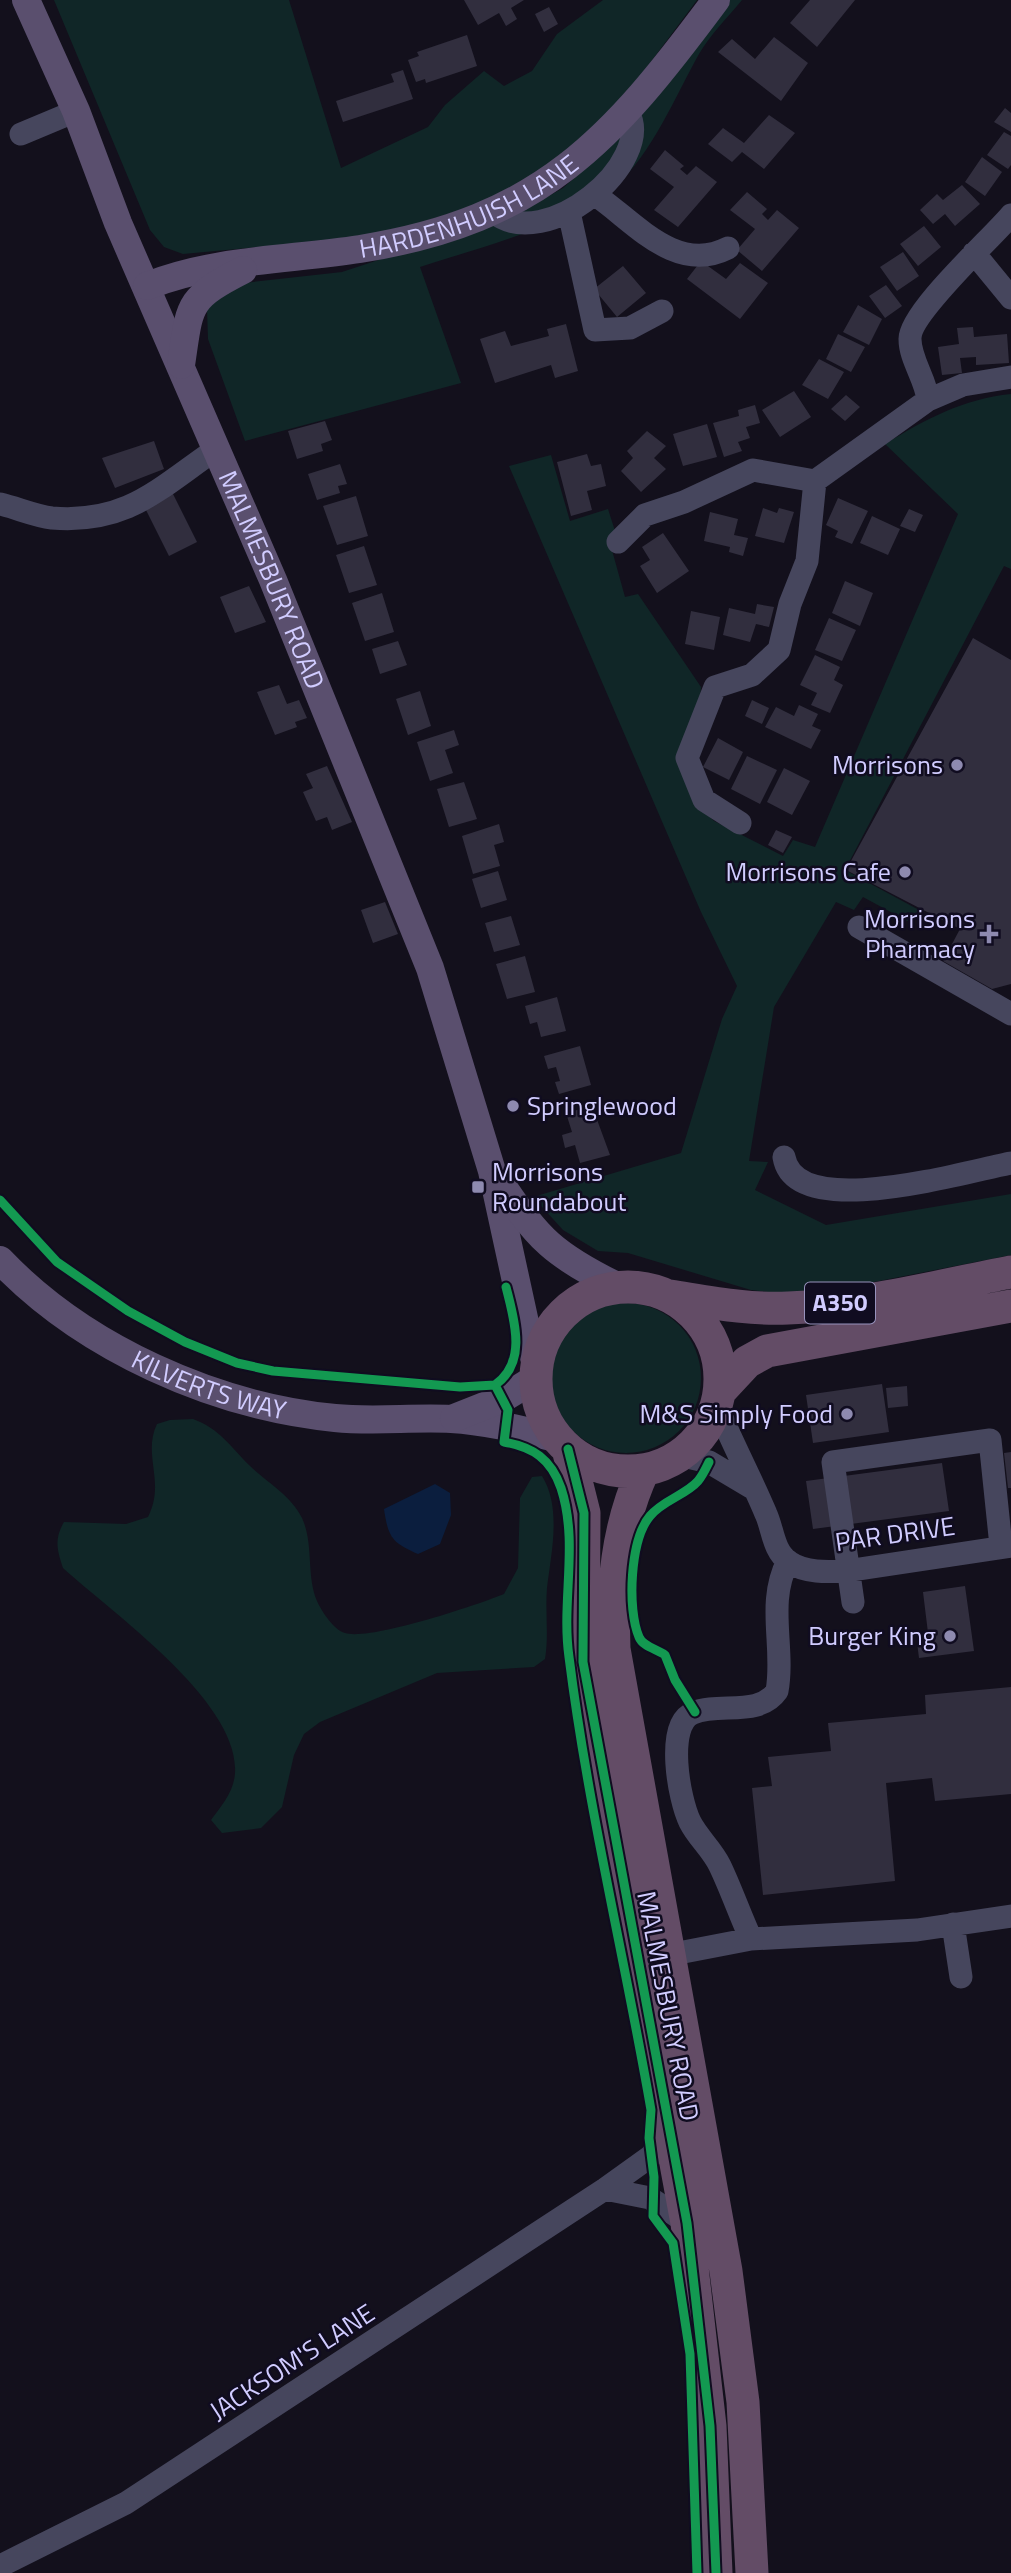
<svg xmlns="http://www.w3.org/2000/svg" width="1011" height="2573" font-family="'Titillium Web',sans-serif">
	<style>
		.green { fill: #102627 }
		.water { fill: #0b1e3e }
		.building { fill: #312e3e }
		.lines { fill: none; stroke-linecap: round; stroke-linejoin: round }
		.minor { stroke: #46465d; stroke-width: 23 }
		.major { stroke: #5a4f6e; stroke-width: 28 }
		.highway { stroke: #634c66; stroke-width: 33 }
		.cycleway-casing { stroke: #100c20; stroke-width: 13 }
		.cycleway { stroke: #139951; stroke-width: 9 }
		.poi-dot { fill: #8e8ab0; stroke: #100c20; stroke-width: 2.5 }
		.labels { text-anchor: middle; stroke-width: 5; stroke-linejoin: round; paint-order: stroke }
		.shield { fill: #100c20; stroke: #9792bc; stroke-width: 2 }
		.shield-label { font-size: 24px; font-weight: bold; fill: #d1ccff }
		.street-label { font-size: 26px; fill: #d1ccff; stroke: #100c20 }
		.poi-label { font-size: 26px; fill: #d1ccff; stroke: #100c20; text-anchor: end }
	</style>
	<rect width="100%" height="100%" fill="#13101c"/>
	<!-- green -->
	<path class="green" d="M 54,0 L 289,0 L 341,168 L 428,127 L 445,105 L 484,71 L 504,86 L 532,71 L 557,34 L 603,0 L 697,0 L 644,71 L 582,142 L 496,199 L 393,231 L 314,242 L 183,254 L 164,247 L 150,230 Z
		M 724,0 L 742,0 C 728,17 710,35 699,54 C 677,93 651,156 616,185 C 564,227 484,246 420,267 L 461,383 L 245,441 L 208,339 L 207,309 L 235,284 L 342,272 L 515,215 L 563,188 L 596,159 Z
		M 1011,394 L 1011,569 L 1004,566 L 845,870 L 919,910 L 911,923 L 863,897 L 854,910 L 836,902 L 774,1007 L 749,1161 L 768,1162 L 755,1190 L 826,1225 L 1011,1194 L 1011,1255 L 823,1292 L 785,1294 L 751,1290 L 628,1253 L 598,1251 L 563,1230 L 533,1197 L 681,1153 L 722,1019 L 737,986 L 701,912 L 509,466 L 551,455 L 570,521 L 608,509 L 615,531 L 610,543 L 625,597 L 638,594 L 701,687 L 692,798 L 714,821 L 783,856 L 793,840 L 815,847 L 958,514 L 885,444 C 926,419 963,399 1011,394 Z
		M551 1378a75 75 0 1 1 150 0a75 75 0 1 1-150 0Z
		M 193,1419 C 220,1429 230,1446 249,1465 C 267,1483 290,1494 302,1518 C 314,1544 306,1575 317,1601 C 322,1612 334,1630 345,1633 C 370,1641 477,1605 504,1594 L 518,1568 L 520,1498 L 532,1477 L 542,1476 C 562,1508 551,1554 547,1588 C 545,1612 549,1635 545,1659 L 534,1667 L 437,1673 L 320,1722 L 304,1734 L 294,1755 L 282,1807 L 261,1828 L 222,1833 L 211,1820 C 221,1806 234,1792 235,1773 C 240,1702 111,1612 63,1568 C 57,1550 54,1539 64,1522 L 126,1524 L 148,1517 C 166,1482 142,1455 157,1424 L 170,1420 Z"/>
	<!-- water -->
	<path class="water" d="M 435,1484 L 450,1493 L 451,1515 L 440,1544 L 418,1554 C 392,1543 388,1537 384,1509 Z"/>
	<!-- building -->
	<path class="building" d="M 464,0 L 524,0 L 511,8 L 517,19 L 506,26 L 499,13 L 478,25 Z
		M 810,0 L 855,0 L 817,47 L 790,23 Z
		M 549,7 L 558,24 L 544,32 L 535,14 Z
		M 467,35 L 477,66 L 426,83 L 425,79 L 416,82 L 408,60 L 419,56 L 417,52 Z
		M 774,37 L 808,63 L 781,101 L 718,52 L 732,39 L 755,59 Z
		M 403,70 L 413,99 L 343,122 L 336,101 L 394,82 L 391,74 Z
		M 1005,108 L 1011,113 L 1011,132 L 994,122 Z
		M 769,115 L 795,133 L 764,169 L 742,152 L 732,162 L 708,144 L 723,128 L 744,143 Z
		M 1004,132 L 1011,136 L 1011,165 L 1008,169 L 987,155 Z
		M 665,150 L 684,166 L 680,169 L 687,175 L 696,166 L 717,182 L 678,227 L 654,210 L 674,187 L 650,169 Z
		M 982,157 L 1002,172 L 985,196 L 965,182 Z
		M 962,185 L 980,204 L 955,226 L 945,214 L 933,224 L 920,210 L 937,194 L 943,200 Z
		M 747,192 L 767,209 L 762,214 L 768,220 L 777,210 L 799,228 L 762,271 L 737,250 L 755,229 L 730,210 Z
		M 924,226 L 941,247 L 918,266 L 900,244 Z
		M 903,252 L 919,276 L 897,291 L 880,267 Z
		M 701,261 L 726,279 L 740,263 L 768,283 L 740,319 L 687,279 Z
		M 623,266 L 646,293 L 617,317 L 594,289 Z
		M 886,285 L 902,306 L 885,318 L 869,296 Z
		M 858,305 L 882,319 L 869,345 L 843,332 Z
		M 566,324 L 578,371 L 555,378 L 551,365 L 495,383 L 480,339 L 505,331 L 511,346 L 549,336 L 547,329 Z
		M 973,327 L 974,337 L 1007,334 L 1009,363 L 976,365 L 976,357 L 960,358 L 962,373 L 942,375 L 938,347 L 959,344 L 957,328 Z
		M 838,334 L 865,347 L 851,372 L 826,359 Z
		M 819,359 L 844,372 L 828,399 L 802,385 Z
		M 794,391 L 811,417 L 780,437 L 762,410 Z
		M 846,395 L 860,407 L 845,421 L 831,409 Z
		M 755,405 L 760,423 L 746,427 L 750,438 L 738,442 L 742,451 L 724,457 L 713,423 L 739,416 L 738,410 Z
		M 325,421 L 332,440 L 321,444 L 323,451 L 297,459 L 288,431 Z
		M 707,424 L 717,457 L 683,466 L 673,434 Z
		M 647,431 L 666,446 L 654,458 L 666,469 L 641,492 L 621,471 L 633,458 L 627,451 Z
		M 154,441 L 164,469 L 115,488 L 102,458 Z
		M 587,454 L 591,466 L 601,464 L 606,486 L 587,491 L 592,510 L 571,516 L 557,462 Z
		M 340,464 L 347,484 L 338,486 L 340,493 L 317,500 L 308,474 Z
		M 171,490 L 197,542 L 169,556 L 143,504 Z
		M 356,496 L 368,536 L 337,545 L 323,506 Z
		M 838,498 L 868,511 L 852,544 L 835,537 L 838,531 L 826,525 Z
		M 763,508 L 777,513 L 779,508 L 794,512 L 784,543 L 755,536 Z
		M 909,509 L 923,515 L 915,532 L 900,526 Z
		M 710,512 L 738,519 L 734,535 L 748,538 L 743,556 L 729,552 L 730,547 L 704,541 Z
		M 872,516 L 900,529 L 888,555 L 860,543 Z
		M 663,533 L 689,571 L 657,593 L 640,566 L 650,560 L 642,547 Z
		M 364,546 L 377,585 L 349,593 L 336,555 Z
		M 845,581 L 873,593 L 860,626 L 832,613 Z
		M 249,586 L 266,622 L 235,633 L 220,597 Z
		M 382,593 L 394,632 L 365,641 L 352,603 Z
		M 757,604 L 774,607 L 769,627 L 756,624 L 750,642 L 723,635 L 729,608 L 755,614 Z
		M 691,611 L 720,617 L 714,650 L 685,644 Z
		M 829,618 L 856,630 L 842,661 L 815,650 Z
		M 973,638 L 1011,660 L 1011,984 L 992,989 L 943,961 L 960,929 L 846,870 Z
		M 398,641 L 407,665 L 380,674 L 372,649 Z
		M 815,655 L 840,667 L 834,680 L 843,685 L 830,713 L 811,705 L 817,693 L 800,685 Z
		M 279,685 L 287,704 L 299,700 L 307,718 L 295,722 L 297,727 L 275,735 L 257,692 Z
		M 420,691 L 431,726 L 408,735 L 396,699 Z
		M 752,700 L 769,708 L 762,724 L 745,716 Z
		M 799,705 L 818,714 L 812,726 L 821,730 L 811,749 L 765,727 L 776,707 L 794,716 Z
		M 454,730 L 459,745 L 445,750 L 453,773 L 430,781 L 417,742 Z
		M 718,738 L 743,752 L 729,780 L 703,767 Z
		M 747,756 L 777,770 L 760,804 L 731,789 Z
		M 327,766 L 352,822 L 332,830 L 327,817 L 316,821 L 303,792 L 313,788 L 306,774 Z
		M 784,768 L 810,781 L 792,815 L 767,802 Z
		M 464,782 L 477,819 L 449,827 L 437,789 Z
		M 499,824 L 504,842 L 494,845 L 500,866 L 473,874 L 462,836 Z
		M 776,830 L 792,837 L 783,853 L 768,845 Z
		M 498,871 L 507,900 L 481,908 L 472,879 Z
		M 385,902 L 398,934 L 373,943 L 361,910 Z
		M 511,916 L 520,945 L 494,952 L 485,923 Z
		M 525,956 L 535,992 L 507,999 L 496,964 Z
		M 557,997 L 566,1031 L 541,1037 L 537,1022 L 530,1024 L 525,1006 Z
		M 580,1046 L 591,1085 L 559,1094 L 555,1082 L 560,1081 L 556,1067 L 548,1069 L 544,1056 Z
		M 592,1106 L 610,1155 L 580,1163 L 575,1145 L 565,1148 L 562,1135 L 572,1132 L 566,1113 Z
		M 882,1384 L 889,1432 L 813,1443 L 806,1395 Z
		M 907,1386 L 908,1406 L 888,1408 L 886,1388 Z
		M 1011,1452 L 1011,1488 L 1008,1488 L 1004,1453 Z
		M 942,1463 L 949,1511 L 813,1529 L 806,1481 Z
		M 965,1586 L 974,1651 L 919,1658 L 917,1642 L 929,1641 L 923,1592 Z
		M 1011,1687 L 1011,1794 L 935,1801 L 932,1778 L 886,1783 L 895,1881 L 763,1895 L 752,1788 L 772,1786 L 768,1757 L 831,1751 L 828,1723 L 926,1714 L 925,1695 Z"/>
	<g class="lines">
		<!-- minor -->
		<path class="minor" d="M 21,134 L 76,111
			M 594,194 C 633,220 675,275 728,248
			M 493,212 C 545,255 656,162 628,112
			M 569,212 L 595,330 L 630,328 L 662,311
			M 974,253 L 1011,298
			M 928,400 C 926,379 910,360 910,339 C 909,313 992,238 1011,215
			M 0,504 C 17,508 35,516 52,518 C 127,524 158,489 215,450
			M 618,542 L 645,515 L 684,502 L 753,470 L 815,481 L 928,400 L 963,385 L 1011,377
			M 740,823 L 704,800 L 687,758 L 715,687 L 752,675 L 779,650 L 790,604 L 807,561 L 815,481
			M 859,927 L 1011,1014
			M 784,1157 C 795,1223 967,1171 1011,1163
			M 717,1406 C 732,1443 751,1478 766,1514 C 773,1529 773,1551 789,1562 C 805,1573 827,1572 846,1571 L 1011,1546
			M 679,1455 L 709,1462 L 751,1487
			M 853,1602 L 833,1462 L 990,1440 L 1001,1546
			M 953,1924 L 961,1977
			M 751,1939 C 740,1915 731,1889 720,1866 C 712,1849 698,1838 690,1822 C 679,1800 665,1724 693,1713 C 720,1702 759,1717 777,1691 C 785,1647 766,1603 788,1561
			M 668,1955 L 751,1939 L 917,1930 L 1011,1916
			M 605,2189 L 650,2198 L 687,2223
			M 0,2566 L 126,2503 L 605,2189 L 651,2156 L 670,2131"/>
		<!-- major -->
		<g class="major">
			<path id="s1" d="M 26,0 L 76,111 L 118,223 L 273,580 L 430,968 L 492,1171 L 529,1341 L 537,1367"/>
			<path id="s2" d="M 147,286 C 215,259 289,260 360,249 C 542,220 612,140 716,0"/>
			<path d="M 181,365 C 190,305 186,299 243,270"/>
			<path d="M 500,1182 C 537,1239 556,1256 617,1286"/>
			<path id="s3" d="M 0,1260 C 84,1348 214,1406 335,1418 C 374,1422 412,1417 451,1419 C 486,1421 522,1430 556,1438"/>
			<path d="M 454,1418 L 502,1399 L 536,1378"/>
		</g>
		<!-- highway -->
		<path class="highway" d="M536 1379a92 92 0 1 1 184 0a92 92 0 1 1-184 0Z
			M 670,1296 C 709,1302 749,1310 788,1308 C 862,1306 938,1286 1011,1272
			M 720,1391 L 747,1362 L 767,1351 L 1011,1306
			M 568,1449 L 584,1513 L 583,1662 L 687,2223 L 710,2426 L 716,2573
			M 643,1471 C 617,1527 612,1588 614,1649 L 726,2271 L 743,2402 L 752,2573"/>
		<defs>
			<path id="cycleway" d="M 0,1200 L 57,1262 L 128,1311 L 185,1342 L 237,1363 L 273,1371 L 460,1387 L 495,1385
				M 506,1287 C 514,1319 528,1362 495,1385 L 508,1410 L 504,1442 C 533,1447 551,1459 561,1488 C 579,1543 561,1601 569,1657 C 588,1809 625,1959 651,2110 L 649,2138 L 654,2177 L 653,2216 L 673,2243 L 690,2354 L 697,2573
				M 568,1449 L 584,1513 L 583,1662 L 687,2223 L 710,2426 L 716,2573
				M 695,1712 L 675,1680 L 665,1655 C 657,1649 643,1647 639,1637 C 627,1609 630,1540 650,1516 C 663,1500 686,1495 698,1481 C 703,1475 706,1468 709,1462"/>
		</defs>
		<!-- cycleway casing -->
		<use href="#cycleway" class="cycleway-casing"/>
		<!-- cycleway -->
		<use href="#cycleway" class="cycleway"/>
	</g>
	<!-- markers -->
	<g class="poi-dot">
		<circle cx="957" cy="765" r="7"/>
		<circle cx="905" cy="872" r="7"/>
		<path d="M985.5 923.5h7v7h7v7h-7v7h-7v-7h-7v-7h7z"/>
		<circle cx="513" cy="1106" r="7"/>
		<rect x="471" y="1180" width="14" height="14" rx="3.5"/>
		<circle cx="847" cy="1414" r="7"/>
		<circle cx="950" cy="1636" r="7"/>
	</g>
	<g class="labels">
		<!-- shield labels -->
		<rect class="shield" x="805" y="1282.5" width="70" height="41" rx="5"/>
		<g class="shield-label">
			<text x="840" y="1311">A350</text>
		</g>
		<!-- street labels -->
		<g class="street-label">
			<text dy="9" stroke="none"><textPath href="#s2" startOffset="334">HARDENHUISH LANE</textPath></text>
			<text dy="9" stroke="none"><textPath href="#s1" startOffset="630">MALMESBURY ROAD</textPath></text>
			<text dy="9" stroke="none"><textPath href="#s3" startOffset="247">KILVERTS WAY</textPath></text>
			<text transform="translate(895 1534) rotate(-8)" y="9">PAR DRIVE</text>
			<text transform="translate(668 2006) rotate(79)" y="9">MALMESBURY ROAD</text>
			<text transform="translate(292 2362) rotate(-33)" y="9">JACKSOM'S LANE</text>
		</g>
		<!-- poi labels -->
		<g class="poi-label">
			<text x="943" y="774">Morrisons</text>
			<text x="891" y="881">Morrisons Cafe</text>
			<text x="975" y="928">Morrisons<tspan x="975" dy="30">Pharmacy</tspan></text>
			<text x="527" y="1115" text-anchor="start">Springlewood</text>
			<text x="492" y="1181" text-anchor="start">Morrisons<tspan x="492" dy="30">Roundabout</tspan></text>
			<text x="833" y="1423">M&amp;S Simply Food</text>
			<text x="936" y="1645">Burger King</text>
		</g>
	</g>
</svg>
